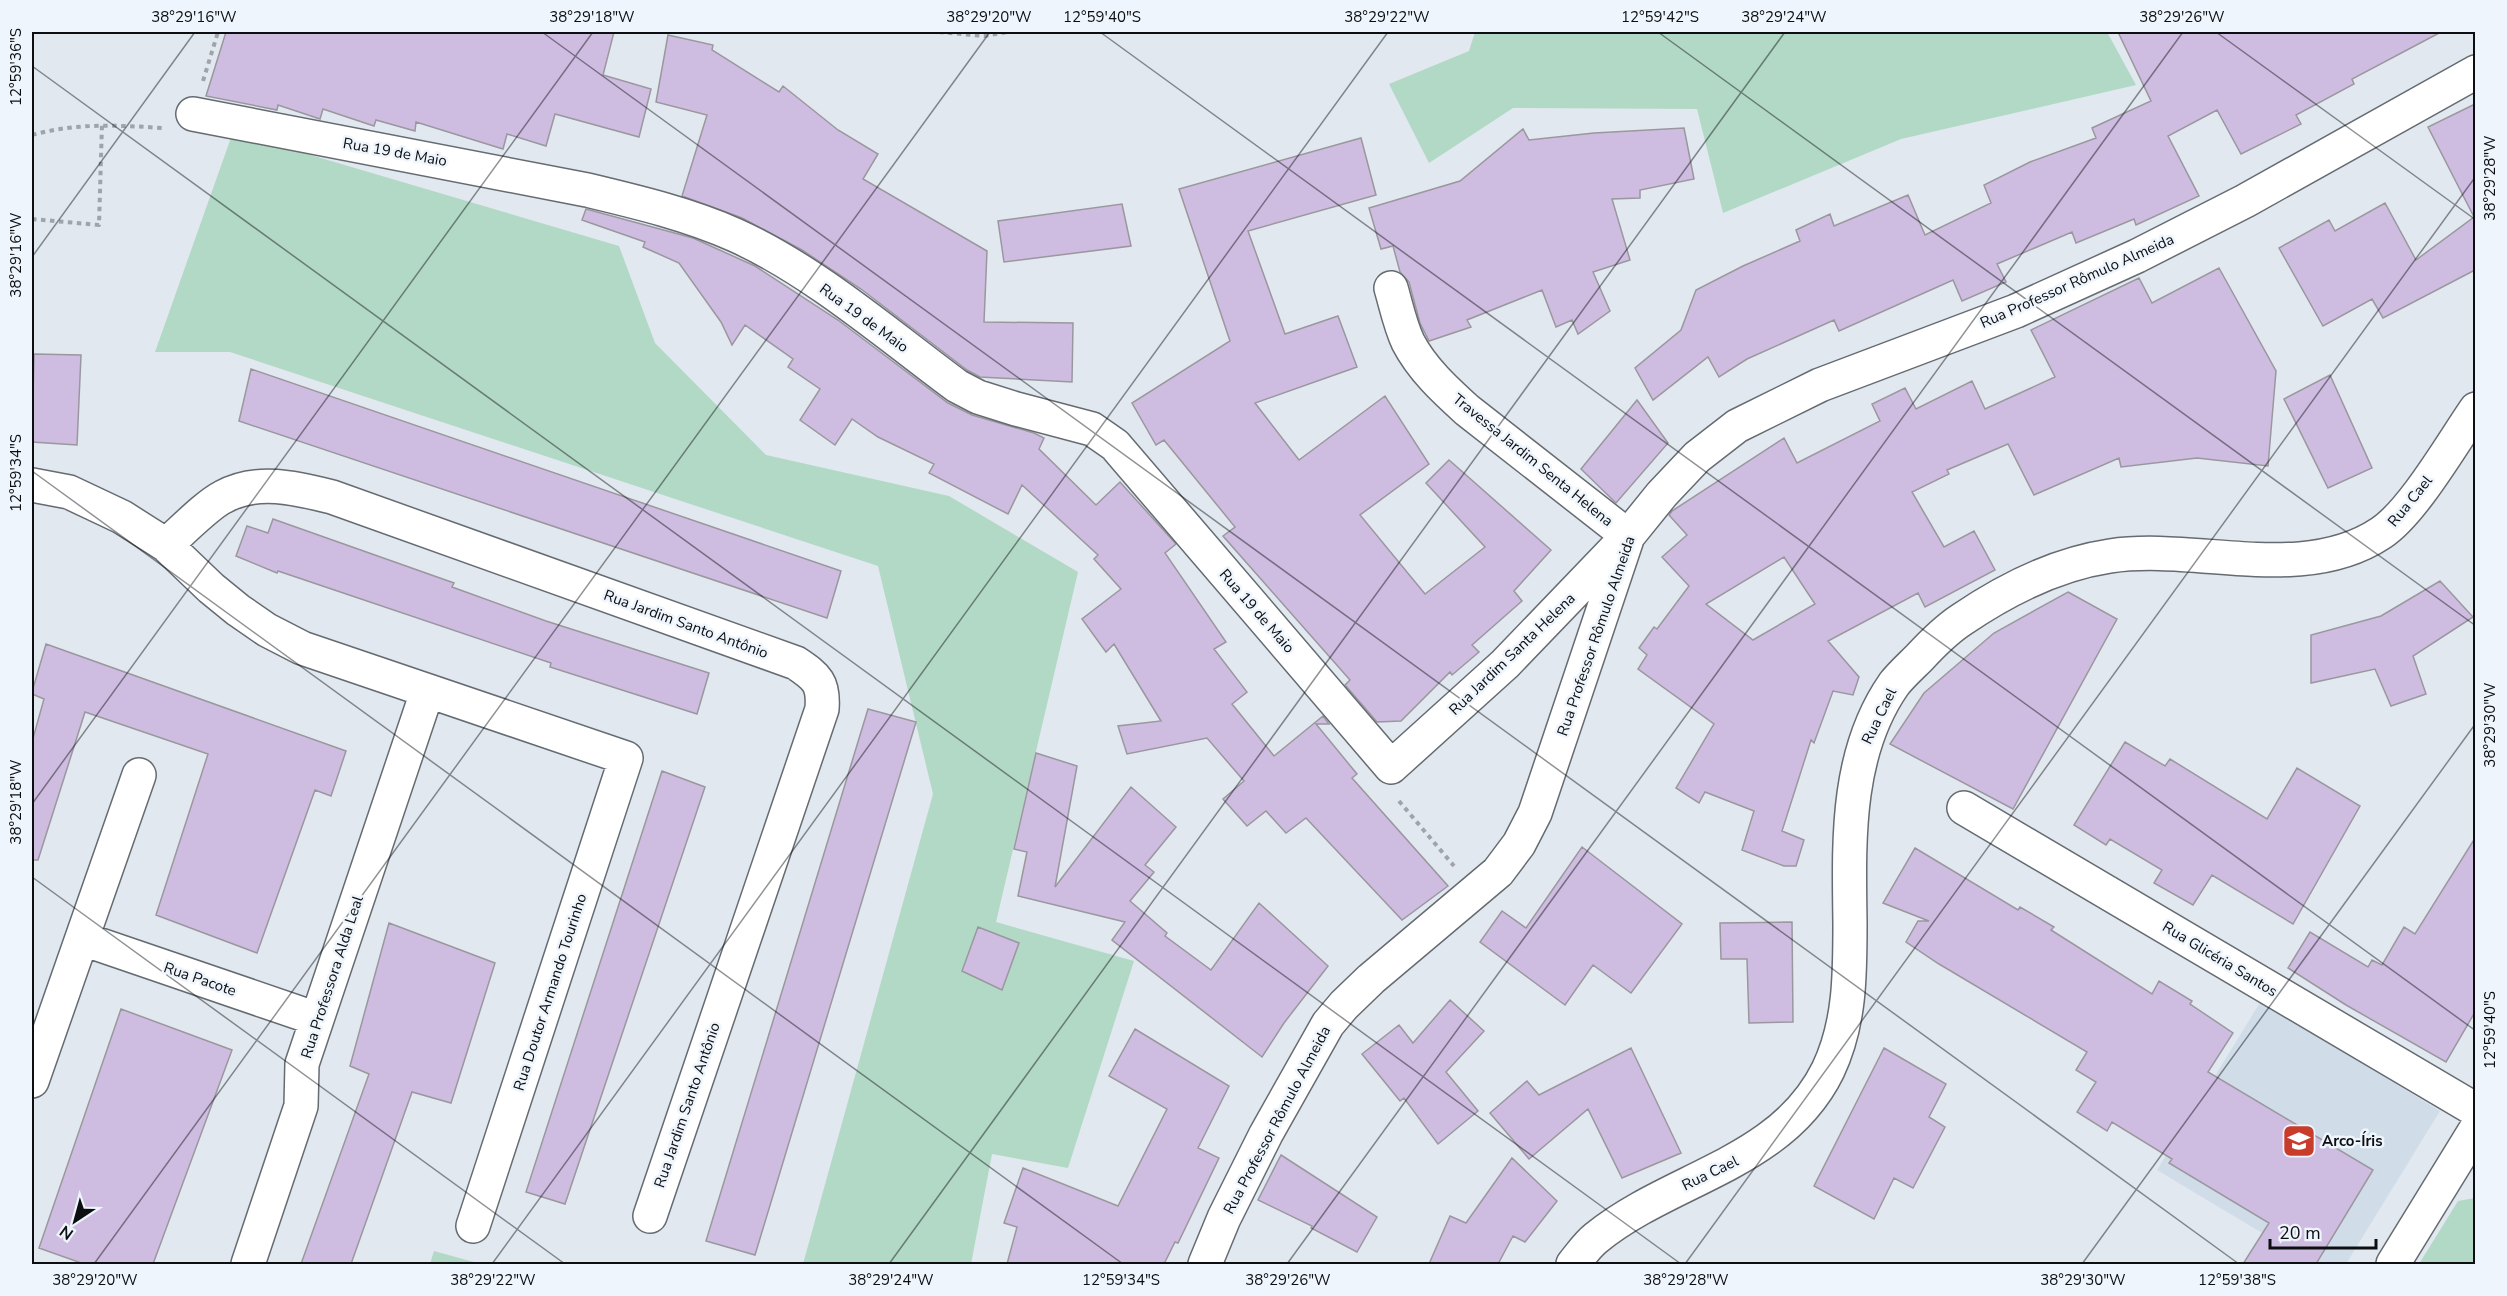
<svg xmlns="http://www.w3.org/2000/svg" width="2507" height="1296" font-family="'Nunito Sans',sans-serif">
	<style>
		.built { fill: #d0dde9 }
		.green { fill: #b2d9c5 }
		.building { fill: #cfbde1; stroke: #9a979e; stroke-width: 1.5; fill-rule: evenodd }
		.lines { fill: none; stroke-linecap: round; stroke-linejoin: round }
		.minor-casing { stroke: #656b71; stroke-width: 36 }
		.path { stroke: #9ea4a9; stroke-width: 4; stroke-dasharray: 4.5 4.5; stroke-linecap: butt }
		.minor { stroke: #fff; stroke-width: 33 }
		.ticks { fill: none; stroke: #0c0e11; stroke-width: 1.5; stroke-opacity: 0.45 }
		.labels { text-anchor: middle; stroke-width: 5; stroke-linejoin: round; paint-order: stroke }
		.street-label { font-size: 15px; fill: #0c0e11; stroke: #eef5fc }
		.poi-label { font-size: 15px; font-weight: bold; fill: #0c0e11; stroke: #eef5fc; text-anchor: start }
		.neatline { fill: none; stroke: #0c0e11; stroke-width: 2 }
		.ticks-label { font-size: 15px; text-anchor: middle; fill: #0c0e11 }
	</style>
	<rect width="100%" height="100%" fill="#e1e8ef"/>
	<!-- built -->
	<path class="built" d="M 2261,1001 L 2440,1111 L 2346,1264 L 2314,1264 L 2157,1170 Z"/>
	<!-- green -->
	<path class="green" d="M 1475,32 L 2107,32 L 2136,85 L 1901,139 L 1723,213 L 1697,109 L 1513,108 L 1429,163 L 1389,84 L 1469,51 Z
		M 233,132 L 619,246 L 655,343 L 766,455 L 949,496 L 1078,572 L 996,922 L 1134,961 L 1068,1168 L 992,1154 L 971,1264 L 803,1264 L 933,794 L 878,566 L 230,352 L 155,352 Z
		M 2475,1198 L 2475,1264 L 2419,1264 L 2458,1201 Z
		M 434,1251 L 481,1264 L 430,1264 Z"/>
	<!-- building -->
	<path class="building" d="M 226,32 L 614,32 L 603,75 L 651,89 L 639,137 L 555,114 L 546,146 L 507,134 L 503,149 L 416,122 L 415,131 L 376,120 L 374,126 L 323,109 L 320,119 L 278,105 L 277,110 L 206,96 Z
		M 2118,32 L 2441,32 L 2352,79 L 2354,84 L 2296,115 L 2301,124 L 2241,154 L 2217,110 L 2168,136 L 2199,196 L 2136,225 L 2134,219 L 2076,243 L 2072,232 L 1997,264 L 2006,282 L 1962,301 L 1953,280 L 1839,331 L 1834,320 L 1747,359 L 1719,377 L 1708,357 L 1653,400 L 1635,368 L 1681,330 L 1696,290 L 1743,266 L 1800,241 L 1796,230 L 1830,214 L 1834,226 L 1908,195 L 1925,235 L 1991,203 L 1984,185 L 2030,162 L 2096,138 L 2092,128 L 2151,101 Z
		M 668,35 L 713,45 L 712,50 L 779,92 L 783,86 L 838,130 L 878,154 L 863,179 L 987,251 L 984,322 L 1073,323 L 1072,382 L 980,377 L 967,370 L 861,289 L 802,250 L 742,218 L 682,196 L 707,115 L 656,102 Z
		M 2475,104 L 2475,270 L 2383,318 L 2372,299 L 2323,326 L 2279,248 L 2329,220 L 2335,231 L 2385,203 L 2416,260 L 2474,217 L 2428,127 Z
		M 1684,128 L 1694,179 L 1640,190 L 1640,198 L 1612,199 L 1630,260 L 1593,272 L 1610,311 L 1578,334 L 1572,320 L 1556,327 L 1542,290 L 1467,320 L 1471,327 L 1429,341 L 1420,323 L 1409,282 L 1400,272 L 1393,246 L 1381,249 L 1369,208 L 1460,181 L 1523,129 L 1529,140 L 1594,133 Z
		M 1361,138 L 1376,195 L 1248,231 L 1285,334 L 1338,316 L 1357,367 L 1255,403 L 1299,460 L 1385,396 L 1429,464 L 1360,515 L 1425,594 L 1485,547 L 1426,483 L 1449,460 L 1551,550 L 1514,591 L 1522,601 L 1472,645 L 1479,652 L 1452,675 L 1450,672 L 1401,721 L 1377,722 L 1345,685 L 1350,680 L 1223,536 L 1235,527 L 1164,440 L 1156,445 L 1132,403 L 1230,341 L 1179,189 Z
		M 1122,204 L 1131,246 L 1004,262 L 998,221 Z
		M 586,209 L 693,238 L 755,266 L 838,320 L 948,403 L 972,415 L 1034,433 L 1044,438 L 1039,449 L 1096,505 L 1120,482 L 1176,544 L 1165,553 L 1226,642 L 1214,649 L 1247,692 L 1232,704 L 1274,756 L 1323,716 L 1329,724 L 1316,724 L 1357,774 L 1352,778 L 1448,886 L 1402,920 L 1306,818 L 1286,833 L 1266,811 L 1247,826 L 1223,799 L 1244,781 L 1207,738 L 1127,754 L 1118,726 L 1161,721 L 1114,644 L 1106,652 L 1082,619 L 1121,589 L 1094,559 L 1098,555 L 1022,485 L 1008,514 L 929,473 L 934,464 L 878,437 L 852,419 L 835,445 L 800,420 L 820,389 L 788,367 L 793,359 L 745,325 L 732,345 L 721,322 L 679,263 L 643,247 L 645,242 L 582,220 Z
		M 2219,268 L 2276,371 L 2268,466 L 2197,458 L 2121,467 L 2119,458 L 2034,495 L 2008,444 L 1947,470 L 1949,474 L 1912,492 L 1944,547 L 1974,531 L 1995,570 L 1925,607 L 1918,593 L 1828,641 L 1859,677 L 1853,695 L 1833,691 L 1814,743 L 1811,740 L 1782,831 L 1804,840 L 1796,866 L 1784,866 L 1742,850 L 1754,811 L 1705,792 L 1699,803 L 1676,788 L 1714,724 L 1638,669 L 1647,655 L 1639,648 L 1654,627 L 1657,629 L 1689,586 L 1662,557 L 1687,535 L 1669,515 L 1672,511 L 1784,438 L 1797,463 L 1880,421 L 1872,404 L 1905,388 L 1916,409 L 1972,381 L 1985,409 L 2055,377 L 2031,330 L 2139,278 L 2152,303 ZM 1784,557 L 1815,604 L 1753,640 L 1706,604 Z
		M 34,354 L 81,355 L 77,445 L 32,442 Z
		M 251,369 L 841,571 L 827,618 L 239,421 Z
		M 2330,375 L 2372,468 L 2328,488 L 2284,399 Z
		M 1637,400 L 1668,443 L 1616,503 L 1581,469 Z
		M 273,519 L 454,583 L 452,587 L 546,621 L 709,673 L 697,714 L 550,667 L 551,663 L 278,571 L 277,573 L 236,556 L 247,526 L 268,533 Z
		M 2440,581 L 2473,617 L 2413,656 L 2426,694 L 2391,706 L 2375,669 L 2311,683 L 2311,635 L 2381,616 Z
		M 2068,592 L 2117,619 L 2013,809 L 1890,744 L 1924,693 L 1994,633 Z
		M 46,644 L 346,751 L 331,796 L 315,790 L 257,953 L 156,915 L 208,754 L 85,712 L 38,860 L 32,860 L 32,742 L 44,699 L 32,694 L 32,692 Z
		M 868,709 L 916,722 L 755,1255 L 706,1241 Z
		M 2125,742 L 2165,766 L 2170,759 L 2267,819 L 2297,768 L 2360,806 L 2293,924 L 2212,875 L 2193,905 L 2154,883 L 2162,870 L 2110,839 L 2106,845 L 2074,825 Z
		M 1036,753 L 1077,766 L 1055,887 L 1131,787 L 1176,827 L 1145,865 L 1154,872 L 1130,901 L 1167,933 L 1165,936 L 1211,970 L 1259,903 L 1328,966 L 1284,1023 L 1262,1057 L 1112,940 L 1125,922 L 1018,896 L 1027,852 L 1014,849 Z
		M 662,771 L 705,787 L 565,1204 L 526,1192 Z
		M 2475,838 L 2475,1012 L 2446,1062 L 2346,1005 L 2288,968 L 2310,932 L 2368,967 L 2372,960 L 2382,965 L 2404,927 L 2415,934 Z
		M 1582,847 L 1682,924 L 1631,993 L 1593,965 L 1565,1005 L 1480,942 L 1502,911 L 1526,928 Z
		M 1915,848 L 2018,910 L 2020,907 L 2054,927 L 2051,930 L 2152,994 L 2159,981 L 2192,1001 L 2190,1004 L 2233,1033 L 2208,1072 L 2373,1170 L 2316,1264 L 2243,1264 L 2269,1223 L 2169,1163 L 2172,1159 L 2112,1122 L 2107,1131 L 2077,1112 L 2096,1082 L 2076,1070 L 2087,1052 L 1939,964 L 1906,942 L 1918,921 L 1929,921 L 1883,903 Z
		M 1792,922 L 1793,1022 L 1749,1023 L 1747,959 L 1721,959 L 1720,923 Z
		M 389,923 L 495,963 L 451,1103 L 412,1092 L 351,1264 L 301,1264 L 369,1074 L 350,1066 Z
		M 978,927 L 1019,943 L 1002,990 L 962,971 Z
		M 1450,1000 L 1484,1031 L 1446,1072 L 1478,1111 L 1438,1144 L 1404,1098 L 1400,1101 L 1362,1054 L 1399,1025 L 1413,1043 Z
		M 121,1009 L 232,1050 L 153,1264 L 84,1264 L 39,1248 Z
		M 1135,1029 L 1229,1086 L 1198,1148 L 1219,1158 L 1178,1243 L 1175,1242 L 1164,1264 L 1007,1264 L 1017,1227 L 1004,1223 L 1023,1168 L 1118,1206 L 1167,1109 L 1109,1076 Z
		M 1631,1048 L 1681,1153 L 1622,1178 L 1588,1109 L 1529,1159 L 1490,1113 L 1527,1081 L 1539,1095 Z
		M 1884,1048 L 1946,1084 L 1929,1117 L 1945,1127 L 1913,1188 L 1894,1178 L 1874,1219 L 1814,1186 Z
		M 1281,1155 L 1377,1217 L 1357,1252 L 1311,1228 L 1312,1226 L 1258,1200 Z
		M 1512,1158 L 1557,1201 L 1525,1242 L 1513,1236 L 1498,1264 L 1429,1264 L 1450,1216 L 1466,1223 Z"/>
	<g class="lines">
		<defs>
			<path id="minor" d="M 193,114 L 587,190 C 637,202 688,214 735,235 C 813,270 888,335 957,386 L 978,397 L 1016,409 L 1092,429 L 1115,445 L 1391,767 L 1505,664 L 1628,536 L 1467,410 C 1445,390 1422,369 1408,342 C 1400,325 1396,305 1391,288
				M 32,485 L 69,492 L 122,517 L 166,545 L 211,588 L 238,610 L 267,630 L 302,648 L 626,758 L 473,1226
				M 166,545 C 181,532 207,505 223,497 C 257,478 296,488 332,497 L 796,663 C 817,677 824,683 822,709 L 650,1216
				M 1964,808 L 2476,1110
				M 83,939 L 317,1019
				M 32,1081 L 139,775
				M 248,1264 L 301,1106 L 302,1064 L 427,692
				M 1205,1264 L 1224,1218 L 1266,1134 L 1328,1024 L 1344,1005 L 1371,979 L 1498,872 L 1519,844 L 1535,813 L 1628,536 L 1662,494 L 1697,457 L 1737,426 L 1820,385 L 2016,311 L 2137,256 L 2245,201 L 2476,72
				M 1573,1264 C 1580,1256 1587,1245 1596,1238 C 1671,1177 1782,1164 1828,1070 C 1850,1024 1850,975 1850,924 C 1849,843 1845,754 1894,684 C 1901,675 1911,666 1919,658 C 1931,645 1946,630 1961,620 C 2005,590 2056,564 2110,556 C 2197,543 2303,585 2381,533 C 2413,512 2453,442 2476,409
				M 2393,1264 L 2476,1129"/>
		</defs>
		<!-- minor casing -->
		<use href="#minor" class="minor-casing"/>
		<!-- path -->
		<path class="path" d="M 939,32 L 984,36 L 1007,32
			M 203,81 L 218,32
			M 32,135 C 75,123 117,125 162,128
			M 32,219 L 99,225 L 102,124
			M 1399,801 L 1454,866"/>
		<!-- minor -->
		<use href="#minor" class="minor"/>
	</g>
	<!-- ticks -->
	<path class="ticks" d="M 542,32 L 2239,1264M 1100,32 L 2476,1031M 1658,32 L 2476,626M 2216,32 L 2476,220M 32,66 L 1681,1264M 32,257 L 195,32M 32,471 L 1123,1264M 32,804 L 593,32M 32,877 L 565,1264M 94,1264 L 990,32M 492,1264 L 1388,32M 889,1264 L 1785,32M 1287,1264 L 2183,32M 1685,1264 L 2476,176M 2082,1264 L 2476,723"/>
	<!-- icons -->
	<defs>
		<symbol id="school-square" viewBox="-11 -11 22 22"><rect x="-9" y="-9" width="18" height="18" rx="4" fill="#c83c2c" stroke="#eef5fc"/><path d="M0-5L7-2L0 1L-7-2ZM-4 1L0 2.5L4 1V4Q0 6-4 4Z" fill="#fff"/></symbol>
	</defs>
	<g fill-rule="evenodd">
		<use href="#school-square" x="2280" y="1122" width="38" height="38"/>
	</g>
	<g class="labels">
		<!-- street labels -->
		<g class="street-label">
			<text transform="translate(395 152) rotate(10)" y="5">Rua 19 de Maio</text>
			<text transform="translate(2077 281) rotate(-24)" y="5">Rua Professor Rômulo Almeida</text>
			<text transform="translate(864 318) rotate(36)" y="5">Rua 19 de Maio</text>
			<text transform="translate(1533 460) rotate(39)" y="5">Travessa Jardim Senta Helena</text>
			<text transform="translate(2410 501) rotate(-51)" y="5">Rua Cael</text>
			<text transform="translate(1257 611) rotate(49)" y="5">Rua 19 de Maio</text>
			<text transform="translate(686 624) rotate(20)" y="5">Rua Jardim Santo Antônio</text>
			<text transform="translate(1596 636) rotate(-71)" y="5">Rua Professor Rômulo Almeida</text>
			<text transform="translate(1512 654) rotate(-44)" y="5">Rua Jardim Santa Helena</text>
			<text transform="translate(1879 716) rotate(-64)" y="5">Rua Cael</text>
			<text transform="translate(2220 959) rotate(31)" y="5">Rua Glicéria Santos</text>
			<text transform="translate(332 977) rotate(-72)" y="5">Rua Professora Alda Leal</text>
			<text transform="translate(200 979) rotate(19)" y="5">Rua Pacote</text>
			<text transform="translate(550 992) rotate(-72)" y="5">Rua Doutor Armando Tourinho</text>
			<text transform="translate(687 1105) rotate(-71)" y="5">Rua Jardim Santo Antônio</text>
			<text transform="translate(1277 1120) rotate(-62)" y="5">Rua Professor Rômulo Almeida</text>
			<text transform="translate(1710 1173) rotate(-26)" y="5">Rua Cael</text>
		</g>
		<!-- poi labels -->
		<g class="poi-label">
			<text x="2322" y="1146">Arco-Íris</text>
		</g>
	</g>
	<!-- border -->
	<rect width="2507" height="1296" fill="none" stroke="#eef5fc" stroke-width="66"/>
	<!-- north arrow -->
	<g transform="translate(75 1221) rotate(216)" stroke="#eef5fc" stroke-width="4.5" paint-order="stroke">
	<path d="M0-4.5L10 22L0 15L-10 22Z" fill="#0c0e11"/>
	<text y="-9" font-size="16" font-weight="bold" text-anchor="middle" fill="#0c0e11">N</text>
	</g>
	<!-- scale -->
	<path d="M2270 1239v9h106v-9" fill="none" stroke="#0c0e11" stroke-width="3"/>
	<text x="2279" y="1239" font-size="18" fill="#0c0e11" stroke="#eef5fc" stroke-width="4.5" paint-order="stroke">20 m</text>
	<rect x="33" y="33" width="2441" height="1230" class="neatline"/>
	<g class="ticks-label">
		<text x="194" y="22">38°29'16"W</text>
		<text x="592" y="22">38°29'18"W</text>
		<text x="989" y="22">38°29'20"W</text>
		<text x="1102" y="22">12°59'40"S</text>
		<text x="1387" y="22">38°29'22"W</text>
		<text x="1660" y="22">12°59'42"S</text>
		<text x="1784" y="22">38°29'24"W</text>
		<text x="2182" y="22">38°29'26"W</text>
		<text transform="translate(16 67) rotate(-90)" y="5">12°59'36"S</text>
		<text transform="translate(2490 178) rotate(-90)" y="5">38°29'28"W</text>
		<text transform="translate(16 255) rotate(-90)" y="5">38°29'16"W</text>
		<text transform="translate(16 473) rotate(-90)" y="5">12°59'34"S</text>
		<text transform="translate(2490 725) rotate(-90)" y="5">38°29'30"W</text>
		<text transform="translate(16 802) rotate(-90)" y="5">38°29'18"W</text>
		<text transform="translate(2490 1030) rotate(-90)" y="5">12°59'40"S</text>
		<text x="95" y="1285">38°29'20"W</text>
		<text x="493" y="1285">38°29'22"W</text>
		<text x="891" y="1285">38°29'24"W</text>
		<text x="1121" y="1285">12°59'34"S</text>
		<text x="1288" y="1285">38°29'26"W</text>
		<text x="1686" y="1285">38°29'28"W</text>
		<text x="2083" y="1285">38°29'30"W</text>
		<text x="2237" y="1285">12°59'38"S</text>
	</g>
</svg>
